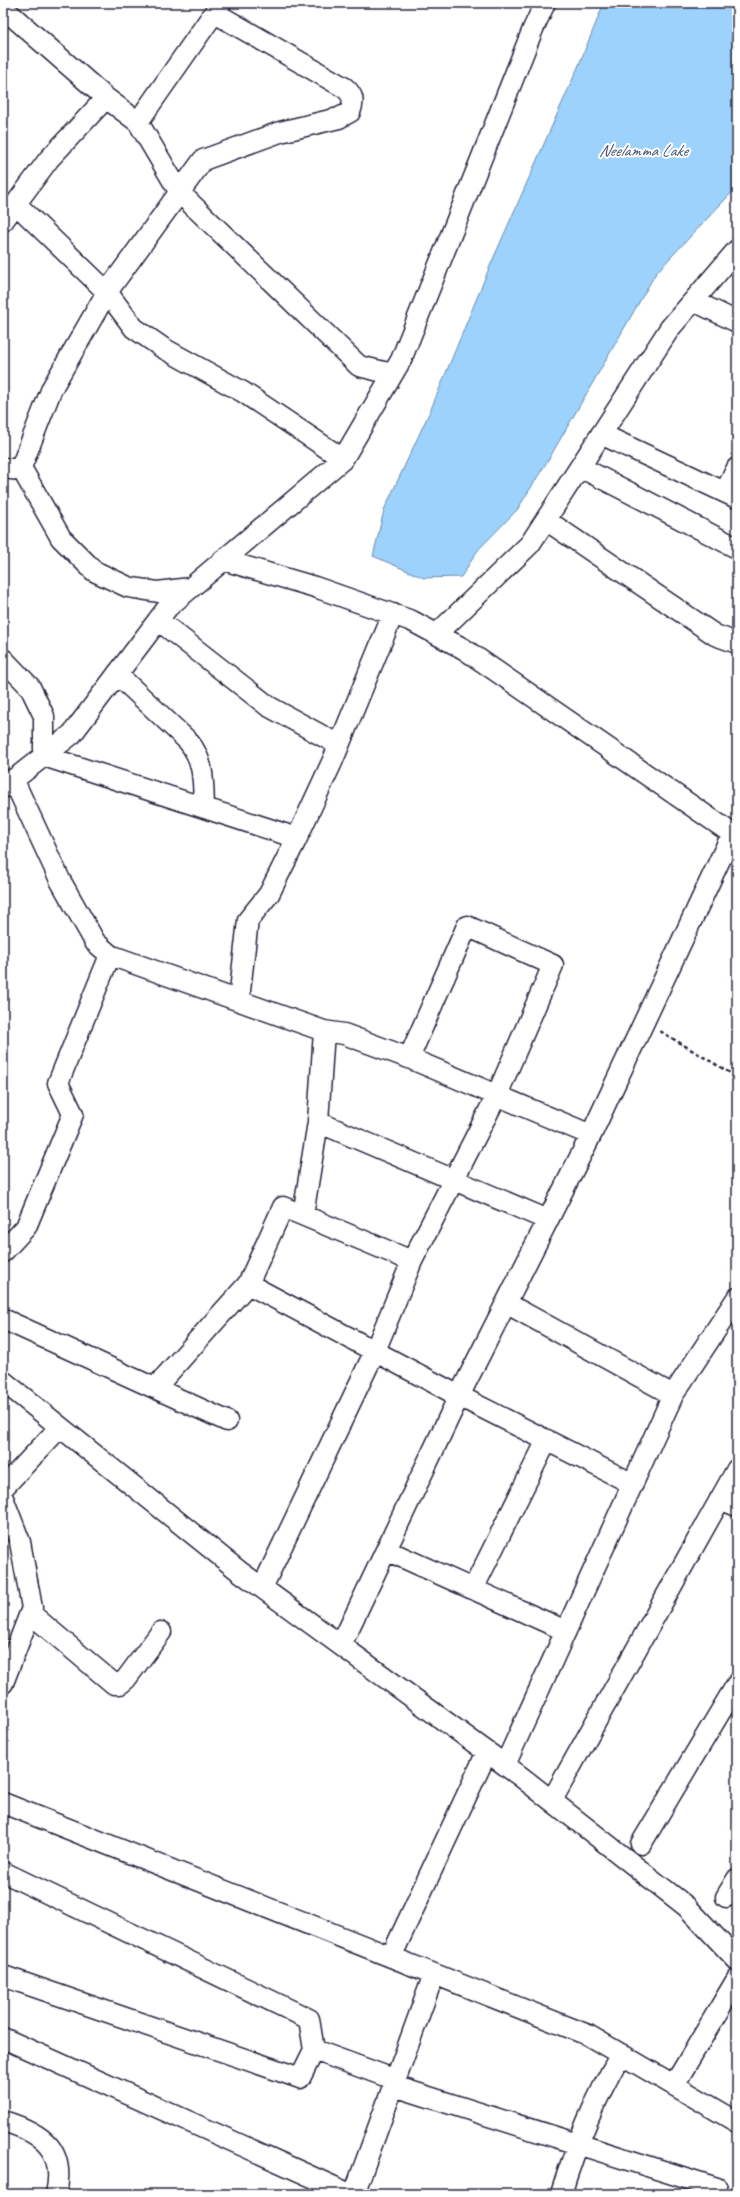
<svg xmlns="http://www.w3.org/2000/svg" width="740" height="2197" font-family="Caveat,sans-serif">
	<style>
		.water { fill: #9cd2fb; stroke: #6b8cae }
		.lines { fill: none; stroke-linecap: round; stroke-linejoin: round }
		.minor-casing { stroke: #22223b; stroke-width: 23 }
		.path { stroke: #22223b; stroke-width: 2.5; stroke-dasharray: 4 3; stroke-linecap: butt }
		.minor { stroke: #fff; stroke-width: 20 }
		.labels { text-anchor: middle; stroke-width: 4; stroke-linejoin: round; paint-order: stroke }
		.water-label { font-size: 17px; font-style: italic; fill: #475775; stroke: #fff }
	</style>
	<rect width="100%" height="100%" fill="#fff"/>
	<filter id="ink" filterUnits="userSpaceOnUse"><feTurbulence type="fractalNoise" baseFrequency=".025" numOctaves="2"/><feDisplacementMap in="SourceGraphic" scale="8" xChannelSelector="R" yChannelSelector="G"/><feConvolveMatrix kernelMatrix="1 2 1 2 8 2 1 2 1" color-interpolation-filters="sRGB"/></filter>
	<g filter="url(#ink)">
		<!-- water -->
		<path class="water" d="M 604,3 L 737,3 L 737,187 L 656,273 L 550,457 L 517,510 L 478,550 L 461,577 L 424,578 L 373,556 L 384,510 L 431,409 L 490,266 L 578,67 Z"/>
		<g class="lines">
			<defs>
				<path id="minor" d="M 3,8 L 106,98 L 138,122 L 180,193 L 359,366 L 392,374
					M 138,122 L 221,3
					M 16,204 L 107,292 L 134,328 L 163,348 L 243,392 L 343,459
					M 3,221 L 49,159 L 106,98
					M 694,301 L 737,322
					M 601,434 L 737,498
					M 580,467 L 737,548
					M 3,468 L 20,470 L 24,473 L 61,538 L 94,571 L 128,587 L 158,592 L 190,588
					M 20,470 L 52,388 L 107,292 L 203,160 L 280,132 L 339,118 L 350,112 C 354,101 354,96 345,88 L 215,13
					M 725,492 L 737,468
					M 546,520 L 715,635 L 737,643
					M 223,560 L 315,587 L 412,621 L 464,649 L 737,837
					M 158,620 L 268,706 L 339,745
					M 437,634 L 530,544 L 670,328 L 737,250
					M 3,659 L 30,687 L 44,716 L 44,756 L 297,838
					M 117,674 L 188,741 C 205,761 203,783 204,808
					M 13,779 L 60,880 L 95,942 L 110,955 L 324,1031 L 344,1034 L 409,1058 L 591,1135
					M 3,788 L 72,734 L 168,607 L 343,459 L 401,360 L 533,29 L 545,3
					M 239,1000 L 248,920 L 269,894 L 297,838 L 333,760 L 393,614
					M 318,1122 L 548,1220
					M 303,1215 L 318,1122 L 324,1031
					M 3,1252 L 26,1227 L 73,1114 L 58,1083 L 110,955
					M 412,1261 L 283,1207 L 248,1284 L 459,1396 L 633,1484
					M 506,1303 L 673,1395
					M 3,1319 L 227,1421
					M 3,1381 L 239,1571 L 520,1776 L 687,1907 L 737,1960
					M 155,1388 L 248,1284
					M 3,1488 L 60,1427
					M 3,1498 L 20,1542 L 32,1608 L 3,1683
					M 720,1499 L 737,1506
					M 386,1550 L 566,1631
					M 262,1588 L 375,1351 L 412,1261 L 497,1095 L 553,965 L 467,926 L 409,1058
					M 473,1589 L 547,1440
					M 30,1613 L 114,1684 L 120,1684 L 126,1679 L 161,1632
					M 341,1645 L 459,1396 L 591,1135 L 732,834
					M 505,1765 L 673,1395 L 737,1298
					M 556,1793 L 737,1469
					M 3,1803 L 588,2035 L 737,2122
					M 641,1844 L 737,1684
					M 3,1872 L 309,2019 L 314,2050 L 396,2080
					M 726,1897 L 737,1879
					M 391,1957 L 487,1752
					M 3,1976 L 300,2078 L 314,2050
					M 3,2038 L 350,2194
					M 674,2085 L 737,1979
					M 394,2086 L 717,2188
					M 3,2121 C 43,2133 66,2150 56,2194
					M 354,2194 L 434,1974
					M 561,2194 C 577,2142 594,2101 621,2054"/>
			</defs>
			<!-- minor casing -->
			<use href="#minor" class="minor-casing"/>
			<!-- path -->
			<path class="path" d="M 660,1031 L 737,1077"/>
			<!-- minor -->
			<use href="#minor" class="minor"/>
		</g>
	</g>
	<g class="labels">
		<!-- water labels -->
		<g class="water-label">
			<text x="643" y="156">Neelamma Lake</text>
		</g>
	</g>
	<!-- margin -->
	<rect width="740" height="2197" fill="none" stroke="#fff" stroke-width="16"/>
	<rect x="8" y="8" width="724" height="2181" fill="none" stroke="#22223b" stroke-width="1.5" filter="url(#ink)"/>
</svg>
